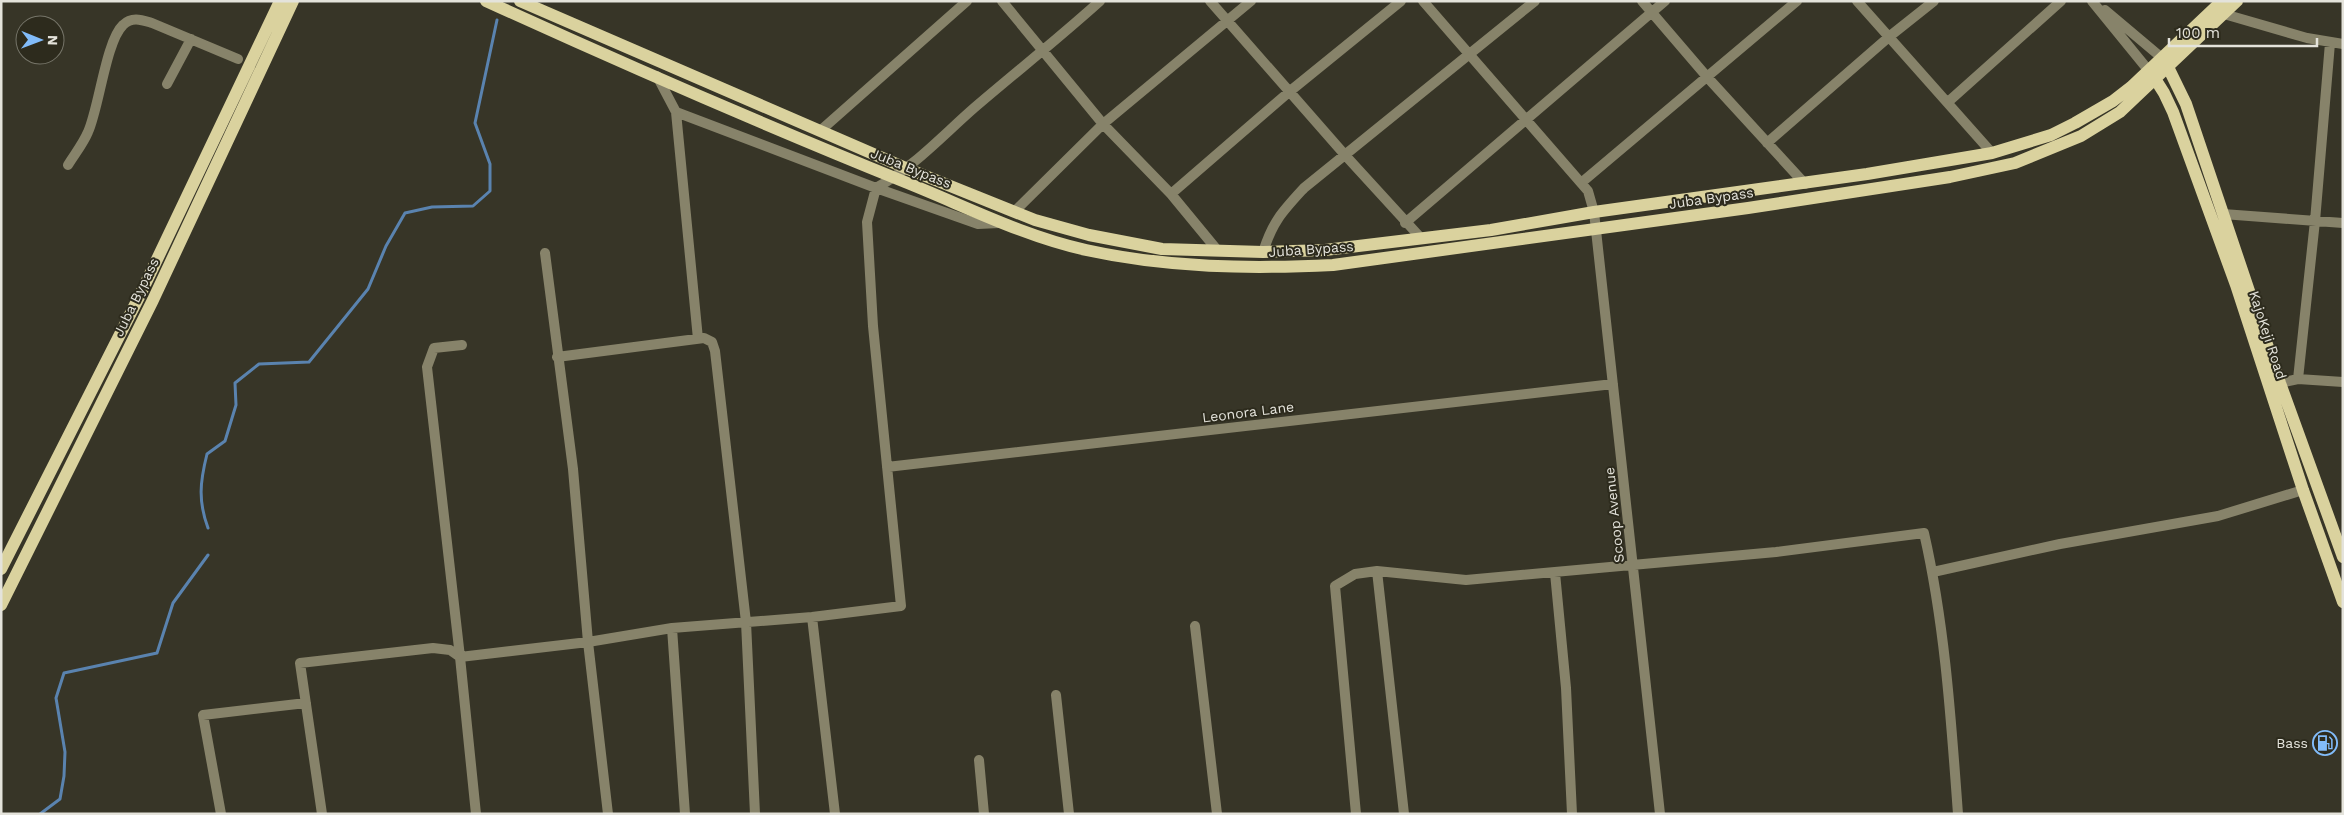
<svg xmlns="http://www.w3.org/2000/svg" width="2344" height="815" font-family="'Work Sans',sans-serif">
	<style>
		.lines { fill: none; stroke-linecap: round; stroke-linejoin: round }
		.stream { stroke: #5a83af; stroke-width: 3 }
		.minor { stroke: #87836a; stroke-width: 10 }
		.primary { stroke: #dad29e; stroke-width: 12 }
		.labels { text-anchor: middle; stroke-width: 4; stroke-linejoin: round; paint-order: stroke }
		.street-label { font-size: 14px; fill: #e4e3db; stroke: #2d2b1d }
		.poi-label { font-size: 14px; fill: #e4e3db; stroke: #2d2b1d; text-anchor: end }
	</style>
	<rect width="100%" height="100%" fill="#373527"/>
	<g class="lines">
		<!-- stream -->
		<path class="stream" d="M 208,528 C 198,501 200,482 207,454 L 225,441 L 236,405 L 235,383 L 259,364 L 309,362 L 368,289 L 386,246 L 405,213 L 432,207 L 473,206 L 490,191 L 490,164 L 475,123 L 497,20
			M 40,814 L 60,799 L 64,776 L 65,752 L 56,698 L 64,673 L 157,653 L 173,603 L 208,555"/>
		<!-- minor -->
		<path class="minor" d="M 1002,1 L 1103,124 L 1171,194 L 1218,251
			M 1210,1 L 1345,155 L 1420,237
			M 1423,1 L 1588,191 L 1594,212 L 1660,814
			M 1642,1 L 1708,78 L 1805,184
			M 1857,1 L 1992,153
			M 2092,1 L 2149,71
			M 2105,10 L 2162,58
			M 2224,14 L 2307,38 L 2343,44
			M 657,76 L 676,112 L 698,339
			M 167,84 L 191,39
			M 1948,102 L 2061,1
			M 676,112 L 876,188 L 978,224 L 999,223
			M 820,131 L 967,1
			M 1767,143 L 1890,36 L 1934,1
			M 68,165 C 74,155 83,144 88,132 C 99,108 106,41 123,25 C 132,16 142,20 152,23 L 238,59
			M 1581,183 L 1797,1
			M 1171,194 L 1289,92 L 1401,1
			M 1014,212 L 1103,124 L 1251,1
			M 2223,214 L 2343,223
			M 1405,223 L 1665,1
			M 1263,252 C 1273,221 1282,212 1304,188 L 1535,1
			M 545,253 L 573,469 L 588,642 L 608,814
			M 557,357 L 704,338 L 712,342 L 715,351 L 746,622 L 755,814
			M 2298,379 L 2343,382
			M 2280,383 L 2298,379 L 2315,221 L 2330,43
			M 887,467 L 1613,384
			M 1377,571 L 1404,814
			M 1933,572 L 2060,544 L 2218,516 L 2303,490
			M 1555,573 L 1566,688 L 1572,814
			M 812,617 L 835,814
			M 1195,626 L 1217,814
			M 672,628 L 685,814
			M 460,657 L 427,367 L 434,348 L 462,345
			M 1056,695 L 1069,814
			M 979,760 L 984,814
			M 221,814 L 203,715 L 306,703
			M 322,814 L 300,663 L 433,648 L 450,650 L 460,657
			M 476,814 L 460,657 L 588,642 L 672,628 L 812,617 L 901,606 L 873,326 L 867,222 L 876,188 C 914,167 942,136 974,108 C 1016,72 1059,38 1100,1
			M 1356,814 L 1335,586 L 1355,574 L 1377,571 L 1466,580 L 1776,552 L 1924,533 C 1945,625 1951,719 1958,814"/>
		<!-- primary -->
		<path class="primary" d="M 486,1 C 624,64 764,125 905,182 C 965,206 1023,236 1086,250 C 1168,268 1250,269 1333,265 L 1748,208 L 1950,177 L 2015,163 L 2081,136 L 2120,112 L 2237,1
			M 520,1 L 908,169 L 1035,220 L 1089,235 L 1162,249 L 1263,252 L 1325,250 L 1491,230 L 1594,212 L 1867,174 L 1992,153 L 2051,135 L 2075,123 L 2113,101 L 2131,87 L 2222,1
			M 2166,63 L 2186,104 L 2280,383 L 2343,557
			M 2152,74 L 2164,93 L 2173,112 L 2236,285 L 2303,490 L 2343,602
			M 1,569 L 141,293 L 280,1
			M 1,605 L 153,300 L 293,1"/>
	</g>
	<!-- icons -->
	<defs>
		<symbol id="fuel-ring" viewBox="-11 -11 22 22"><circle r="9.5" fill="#2d2b1d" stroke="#82bcfa" stroke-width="1.5"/><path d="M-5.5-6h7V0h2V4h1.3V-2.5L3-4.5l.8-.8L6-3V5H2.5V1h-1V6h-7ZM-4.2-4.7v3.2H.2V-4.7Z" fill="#82bcfa"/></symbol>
	</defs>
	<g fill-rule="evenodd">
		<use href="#fuel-ring" x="2311" y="729" width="28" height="28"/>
	</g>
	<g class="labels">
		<!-- street labels -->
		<g class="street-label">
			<text transform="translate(911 168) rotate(22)" y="5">Juba Bypass</text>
			<text transform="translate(1711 198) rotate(-8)" y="5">Juba Bypass</text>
			<text transform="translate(1311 249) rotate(-4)" y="5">Juba Bypass</text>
			<text transform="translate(136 297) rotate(-64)" y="5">Juba Bypass</text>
			<text transform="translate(2268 335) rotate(72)" y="5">KajoKeji Road</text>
			<text transform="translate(1248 412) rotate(-7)" y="5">Leonora Lane</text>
			<text transform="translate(1614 515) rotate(-96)" y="5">Scoop Avenue</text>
		</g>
		<!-- poi labels -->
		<g class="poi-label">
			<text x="2308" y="748">Bass</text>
		</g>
	</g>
	<!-- border -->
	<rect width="2344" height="815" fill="none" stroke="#e4e3db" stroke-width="5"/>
	<!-- north arrow -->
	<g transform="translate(40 40) rotate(91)"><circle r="24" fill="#2d2b1d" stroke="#767569"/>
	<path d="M0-4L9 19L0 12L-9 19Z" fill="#82bcfa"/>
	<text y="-8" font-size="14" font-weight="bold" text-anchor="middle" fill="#e4e3db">N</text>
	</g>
	<!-- scale -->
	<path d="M2169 38v8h148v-8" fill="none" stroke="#e4e3db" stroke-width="2.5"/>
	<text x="2176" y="38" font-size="15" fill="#e4e3db" stroke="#2d2b1d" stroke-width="4" paint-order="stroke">100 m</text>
</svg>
